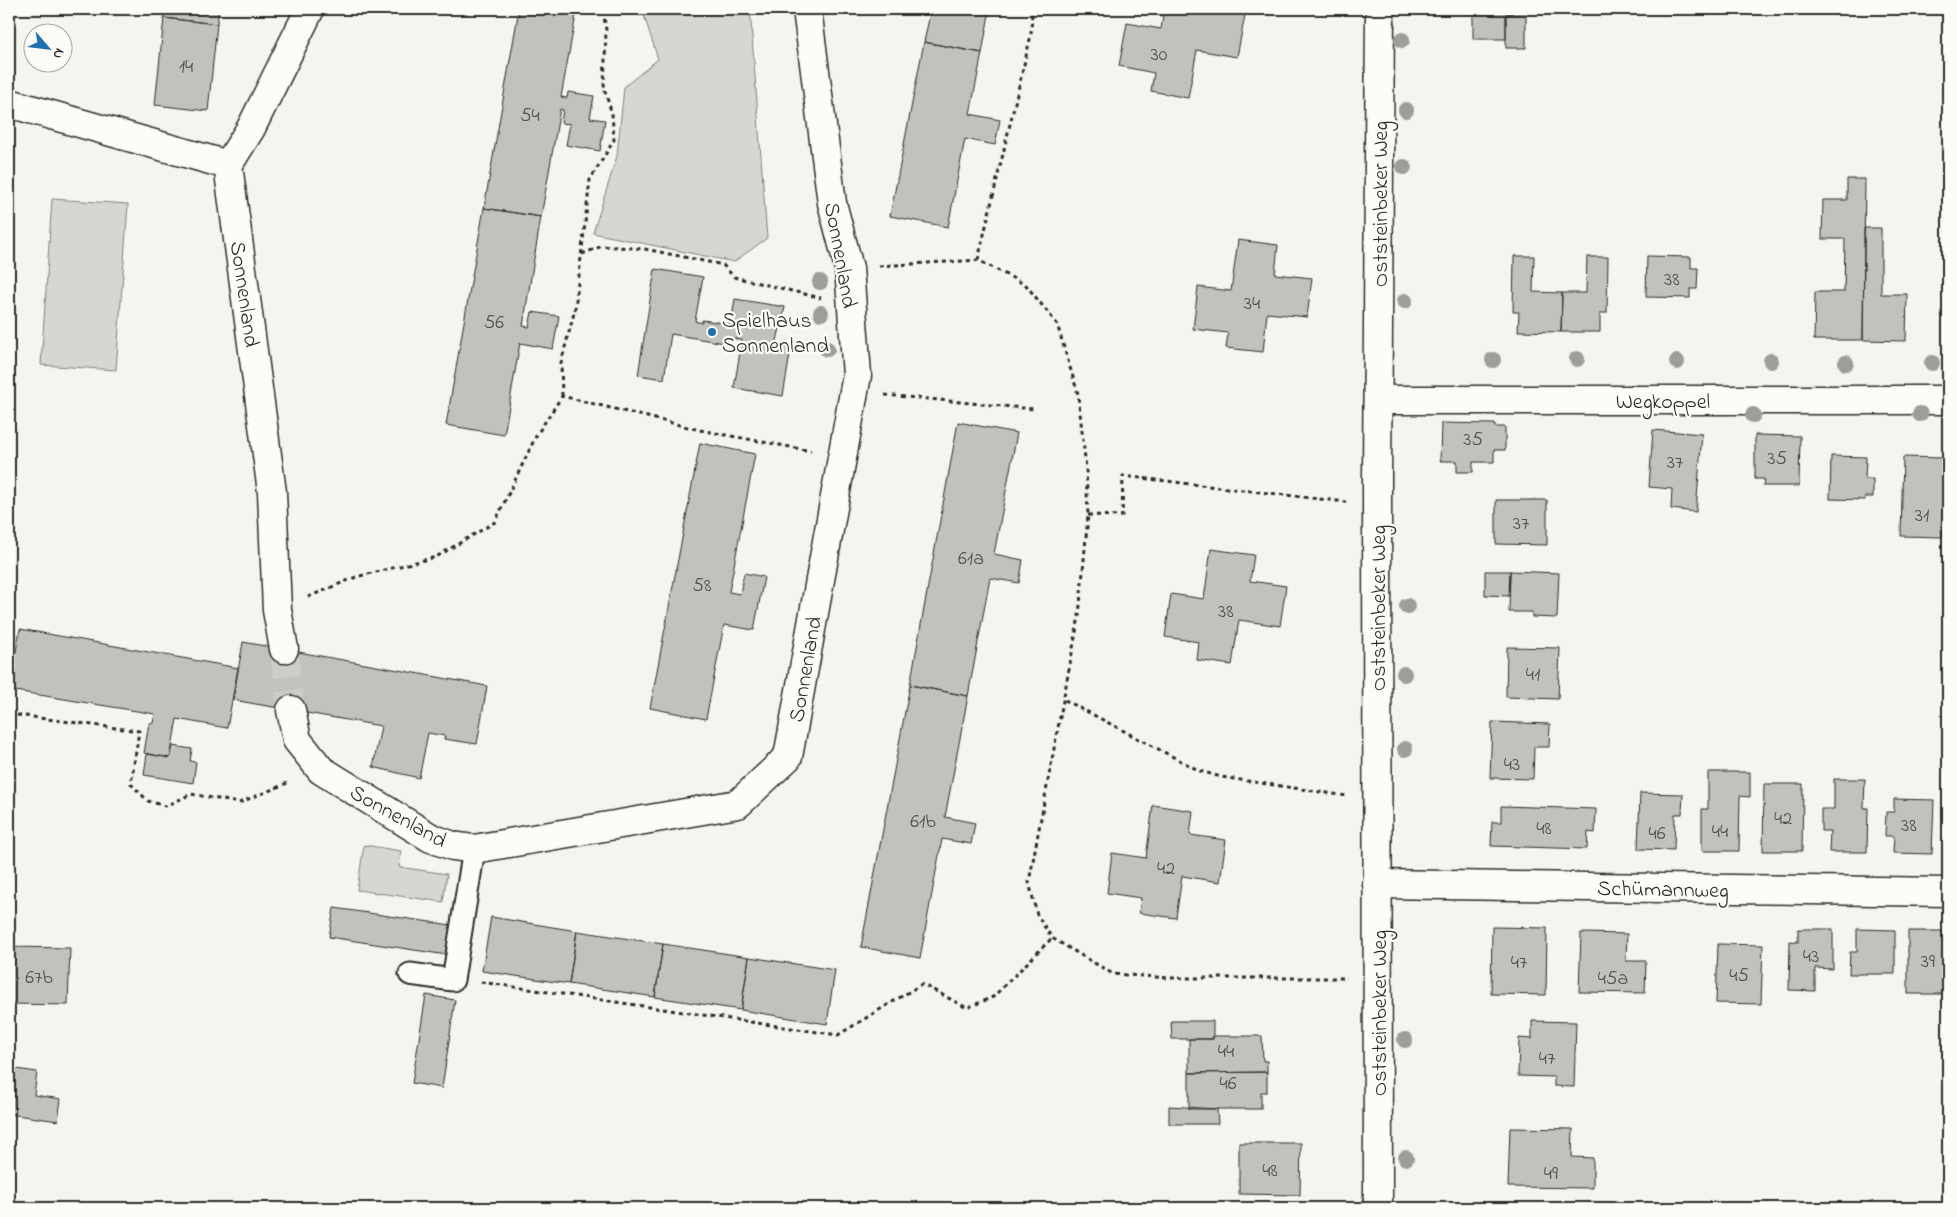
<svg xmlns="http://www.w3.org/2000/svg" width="1957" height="1217" font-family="'Indie Flower',sans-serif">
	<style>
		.green { fill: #d7d6d2; stroke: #81807e }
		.building { fill: #c2c1be; stroke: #2b2b2b }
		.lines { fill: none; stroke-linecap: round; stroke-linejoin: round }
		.minor-tunnel { stroke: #cdccc8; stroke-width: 28; stroke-dasharray: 28 14; stroke-linecap: butt }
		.service-casing { stroke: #2b2b2b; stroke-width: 25 }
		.minor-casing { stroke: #2b2b2b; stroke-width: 31 }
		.tertiary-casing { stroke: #2b2b2b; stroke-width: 31 }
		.path { stroke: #2b2b2b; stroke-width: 3; stroke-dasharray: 4 4; stroke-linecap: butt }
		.service { stroke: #fdfcf7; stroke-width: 21 }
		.minor { stroke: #fdfcf7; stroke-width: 28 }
		.tertiary { stroke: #fdfcf7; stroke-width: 28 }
		.tree { fill: #9e9d9a }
		.poi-dot { fill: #1f6fb2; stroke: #fdfcf7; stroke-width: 2 }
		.labels { text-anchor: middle; stroke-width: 4.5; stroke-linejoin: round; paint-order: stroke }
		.number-label { font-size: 20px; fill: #515050 }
		.street-label { font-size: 22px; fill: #2b2b2b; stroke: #fdfcf7 }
		.poi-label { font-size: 22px; fill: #2b2b2b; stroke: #fdfcf7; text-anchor: start }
	</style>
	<rect width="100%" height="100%" fill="#f5f4ef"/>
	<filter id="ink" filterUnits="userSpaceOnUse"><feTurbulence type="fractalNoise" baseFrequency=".02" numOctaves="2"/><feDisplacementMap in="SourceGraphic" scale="10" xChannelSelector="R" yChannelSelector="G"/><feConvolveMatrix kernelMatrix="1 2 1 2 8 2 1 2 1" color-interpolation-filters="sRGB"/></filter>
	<g filter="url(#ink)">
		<!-- green -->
		<path class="green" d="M 642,9 L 750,9 L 767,238 L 734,262 L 593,233 L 617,156 L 624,87 L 658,59 Z
			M 52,199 L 128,204 L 116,370 L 41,365 Z
			M 364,845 L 401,851 L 399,867 L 447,874 L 443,902 L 357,890 Z"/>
		<!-- building -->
		<path class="building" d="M 165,9 L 219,9 L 217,24 L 164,18 Z
			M 519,9 L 577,9 L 561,97 L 567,98 L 568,92 L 594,96 L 590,118 L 605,120 L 600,151 L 566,145 L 570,124 L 561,123 L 563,110 L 560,109 L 541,217 L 484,208 Z
			M 931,9 L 990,9 L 982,53 L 924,42 Z
			M 1160,9 L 1209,9 L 1245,15 L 1237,57 L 1197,50 L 1188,98 L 1151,91 L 1154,73 L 1119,66 L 1127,23 L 1161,29 L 1163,16 L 1158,15 Z
			M 1473,9 L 1512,9 L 1512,14 L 1506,14 L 1506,39 L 1473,39 Z
			M 1531,9 L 1567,9 L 1567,13 L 1530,12 Z
			M 1506,14 L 1526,14 L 1526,48 L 1506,48 Z
			M 164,18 L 217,24 L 208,111 L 155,105 Z
			M 924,42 L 982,53 L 970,114 L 1000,120 L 995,145 L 965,139 L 948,227 L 890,216 Z
			M 1847,179 L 1865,179 L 1863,340 L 1814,340 L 1815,292 L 1844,292 L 1845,239 L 1822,239 L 1823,200 L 1847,200 Z
			M 484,208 L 541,217 L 523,326 L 529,327 L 532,312 L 559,316 L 553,349 L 520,343 L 504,435 L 446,425 Z
			M 1864,228 L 1881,228 L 1881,294 L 1907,294 L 1906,341 L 1863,340 Z
			M 1238,240 L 1278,245 L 1275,274 L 1312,278 L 1307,317 L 1267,313 L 1263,352 L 1226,348 L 1228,333 L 1193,329 L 1198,287 L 1231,291 Z
			M 1514,256 L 1534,256 L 1533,292 L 1562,293 L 1561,332 L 1518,331 L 1519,312 L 1513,312 Z
			M 1647,256 L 1691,257 L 1691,268 L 1698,268 L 1697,289 L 1690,289 L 1690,298 L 1646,297 Z
			M 1587,257 L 1608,257 L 1607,313 L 1600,313 L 1600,332 L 1561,332 L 1562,293 L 1586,293 Z
			M 655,269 L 703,277 L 695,321 L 702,323 L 702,320 L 731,324 L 735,299 L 785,307 L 776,345 L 791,348 L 783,396 L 734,388 L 742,340 L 731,338 L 730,344 L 671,334 L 664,379 L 638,375 Z
			M 958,422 L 1017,433 L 994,554 L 1023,560 L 1019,583 L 990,578 L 968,696 L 910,685 Z
			M 1441,423 L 1495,424 L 1495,427 L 1505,427 L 1505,450 L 1494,450 L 1494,462 L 1473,462 L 1473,472 L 1457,472 L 1457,461 L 1440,461 Z
			M 1653,430 L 1702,434 L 1696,512 L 1671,509 L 1672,489 L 1649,487 Z
			M 1755,435 L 1800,436 L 1799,486 L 1763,486 L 1764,479 L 1755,479 Z
			M 700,443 L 755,454 L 729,592 L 740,594 L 744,573 L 764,577 L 754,630 L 724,625 L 706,719 L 650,708 Z
			M 1831,456 L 1866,457 L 1865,479 L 1873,479 L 1873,497 L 1865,497 L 1865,500 L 1830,499 Z
			M 1903,457 L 1944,458 L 1944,475 L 1948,476 L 1948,491 L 1943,491 L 1942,537 L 1901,536 Z
			M 1496,500 L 1547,500 L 1547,545 L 1496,544 Z
			M 1211,549 L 1254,555 L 1250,581 L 1286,586 L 1280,626 L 1239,620 L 1232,665 L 1197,660 L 1199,642 L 1165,637 L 1171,594 L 1204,599 Z
			M 1485,571 L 1510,571 L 1509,596 L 1485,595 Z
			M 1510,571 L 1559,573 L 1557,618 L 1532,617 L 1532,612 L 1509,612 Z
			M 20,629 L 238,668 L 227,728 L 177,719 L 170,758 L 144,753 L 149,723 L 153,723 L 155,714 L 9,690 Z
			M 243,642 L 487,686 L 477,744 L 444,739 L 445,736 L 428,733 L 419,778 L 373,767 L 381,726 L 233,700 Z
			M 1507,647 L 1560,648 L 1558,699 L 1506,697 Z
			M 910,685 L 968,696 L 945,817 L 975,823 L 971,844 L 942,839 L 920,958 L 861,947 Z
			M 1492,722 L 1550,724 L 1549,747 L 1534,747 L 1533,779 L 1490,778 Z
			M 173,746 L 192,749 L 190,761 L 196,762 L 193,783 L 144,775 L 147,754 L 170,758 Z
			M 1708,772 L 1750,772 L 1750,797 L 1740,796 L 1739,851 L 1702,851 L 1702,809 L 1708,809 Z
			M 1834,779 L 1865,779 L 1864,808 L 1868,808 L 1867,852 L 1829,852 L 1830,831 L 1821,831 L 1821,809 L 1834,809 Z
			M 1764,784 L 1803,784 L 1802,851 L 1763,851 Z
			M 1640,793 L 1683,794 L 1682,814 L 1675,814 L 1674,850 L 1638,849 Z
			M 1894,799 L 1934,800 L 1932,854 L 1893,853 L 1894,836 L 1885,836 L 1886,812 L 1894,812 Z
			M 1153,805 L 1193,811 L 1190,835 L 1226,840 L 1220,882 L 1182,876 L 1176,918 L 1139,913 L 1141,898 L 1107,893 L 1112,853 L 1146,858 Z
			M 1501,806 L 1596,809 L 1595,833 L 1588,832 L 1587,849 L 1491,846 L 1492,822 L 1501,822 Z
			M 9,809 L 15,810 L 9,841 Z
			M 334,908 L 451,925 L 447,955 L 329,937 Z
			M 491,917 L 577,931 L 569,984 L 482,971 Z
			M 1492,927 L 1547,928 L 1546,995 L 1491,994 Z
			M 1798,929 L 1833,929 L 1833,969 L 1815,968 L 1815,991 L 1789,990 L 1790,941 L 1798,942 Z
			M 1857,929 L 1895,930 L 1895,974 L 1849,974 L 1850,952 L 1857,952 Z
			M 577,931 L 663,944 L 655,997 L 569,984 Z
			M 1908,931 L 1946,931 L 1948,968 L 1945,968 L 1945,994 L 1908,994 Z
			M 1581,933 L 1627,934 L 1626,961 L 1646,961 L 1645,993 L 1579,992 Z
			M 663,944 L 749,957 L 741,1010 L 655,997 Z
			M 1718,944 L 1763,945 L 1761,1004 L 1716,1003 Z
			M 9,947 L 70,948 L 68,1005 L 9,1004 Z
			M 749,957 L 835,970 L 827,1024 L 741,1010 Z
			M 426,995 L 455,1000 L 442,1088 L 412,1083 Z
			M 1171,1021 L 1213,1021 L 1213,1039 L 1172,1039 Z
			M 1532,1021 L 1576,1022 L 1574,1087 L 1554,1086 L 1554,1077 L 1518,1076 L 1519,1038 L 1532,1039 Z
			M 1213,1036 L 1262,1036 L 1263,1061 L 1267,1061 L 1267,1072 L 1189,1073 L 1189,1039 L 1213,1039 Z
			M 9,1068 L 37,1072 L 34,1095 L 61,1099 L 58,1121 L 9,1114 Z
			M 1267,1072 L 1267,1092 L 1261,1092 L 1261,1109 L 1189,1109 L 1189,1073 Z
			M 1169,1106 L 1217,1109 L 1218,1124 L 1169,1124 Z
			M 1510,1128 L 1573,1129 L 1572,1157 L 1593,1158 L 1593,1188 L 1508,1187 Z
			M 1239,1143 L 1301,1143 L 1300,1195 L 1239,1194 Z"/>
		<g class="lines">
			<!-- minor-tunnel -->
			<path class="minor-tunnel" d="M 284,649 L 291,710"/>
			<defs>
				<path id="service" d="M 410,974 L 453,980 L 474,849"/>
				<path id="minor" d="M 9,103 L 228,165 L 272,492 L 277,610 L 284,649
					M 228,165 L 251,128 L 310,9
					M 1378,400 L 1948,400
					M 291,710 L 297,740 L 321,770 L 431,838 L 453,846 L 474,849 L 738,804 L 788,757 L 857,375 L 849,268 L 832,203 L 807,9
					M 1377,884 L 1948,892"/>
				<path id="tertiary" d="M 1378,1208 L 1377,480 L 1380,9"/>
			</defs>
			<!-- service casing -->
			<use href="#service" class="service-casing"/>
			<!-- minor casing -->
			<use href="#minor" class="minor-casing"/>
			<!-- tertiary casing -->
			<use href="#tertiary" class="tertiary-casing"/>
			<!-- path -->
			<path class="path" d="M 582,254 L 602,246 L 645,249 L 723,265 L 734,277 L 821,298
				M 978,260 L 1031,35 L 1032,9
				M 879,266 L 978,260 L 1026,285 L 1057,324 L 1078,394 L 1086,468 L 1088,515 L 1079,616 L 1029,882 L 1037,915 L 1052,938 L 1113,974 L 1171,978 L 1347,978
				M 885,395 L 1034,409
				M 562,396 L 561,363 L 575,309 L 590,180 L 614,140 L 612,114 L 604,88 L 606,30 L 603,9
				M 1088,515 L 1122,516 L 1123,476 L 1346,502
				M 308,597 L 356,577 L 436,557 L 495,522 L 536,436 L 562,396 L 700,430 L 811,451
				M 1065,700 L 1200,771 L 1221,777 L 1347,796
				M 9,714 L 139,731 L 131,784 L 148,801 L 166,806 L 191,794 L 239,803 L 290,782
				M 481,982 L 838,1035 L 922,984 L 967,1008 L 993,997 L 1052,938"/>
			<!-- service -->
			<use href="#service" class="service"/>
			<!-- minor -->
			<use href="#minor" class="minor"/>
			<!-- tertiary -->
			<use href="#tertiary" class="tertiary"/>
		</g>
		<!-- trees -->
		<g class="tree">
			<circle cx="1402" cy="40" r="8"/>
			<circle cx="1406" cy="110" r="8"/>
			<circle cx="1404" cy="167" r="8"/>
			<circle cx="820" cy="282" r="8"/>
			<circle cx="1405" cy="301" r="8"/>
			<circle cx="821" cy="313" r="8"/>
			<circle cx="827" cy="349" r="8"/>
			<circle cx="1577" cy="359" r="8"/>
			<circle cx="1493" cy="360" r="8"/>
			<circle cx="1771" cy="361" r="8"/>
			<circle cx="1677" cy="362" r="8"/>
			<circle cx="1846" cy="363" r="8"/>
			<circle cx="1932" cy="363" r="8"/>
			<circle cx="1920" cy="414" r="8"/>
			<circle cx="1753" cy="415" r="8"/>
			<circle cx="1407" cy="606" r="8"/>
			<circle cx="1404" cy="674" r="8"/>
			<circle cx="1405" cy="749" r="8"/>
			<circle cx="1405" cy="1040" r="8"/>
			<circle cx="1406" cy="1158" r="8"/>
		</g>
	</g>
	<!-- markers -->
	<circle class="poi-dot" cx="712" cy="332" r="5"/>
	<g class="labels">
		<!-- number labels -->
		<g class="number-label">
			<text x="1159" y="60">30</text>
			<text x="186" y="72">14</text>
			<text x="530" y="121">54</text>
			<text x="1672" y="285">38</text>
			<text x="1252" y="309">34</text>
			<text x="494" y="328">56</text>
			<text x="1473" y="445">35</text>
			<text x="1777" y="464">35</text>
			<text x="1675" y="468">37</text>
			<text x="1922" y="521">31</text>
			<text x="1521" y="529">37</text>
			<text x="971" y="564">61a</text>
			<text x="702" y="591">58</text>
			<text x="1226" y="617">38</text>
			<text x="1533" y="680">41</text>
			<text x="1512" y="770">43</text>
			<text x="1783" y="824">42</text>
			<text x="923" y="827">61b</text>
			<text x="1909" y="831">38</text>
			<text x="1544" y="834">48</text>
			<text x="1720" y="837">44</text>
			<text x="1657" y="839">46</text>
			<text x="1166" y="874">42</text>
			<text x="1811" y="962">43</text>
			<text x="1928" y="967">39</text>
			<text x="1519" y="968">47</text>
			<text x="1739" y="981">45</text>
			<text x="39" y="983">67b</text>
			<text x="1613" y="984">45a</text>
			<text x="1226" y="1057">44</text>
			<text x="1547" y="1064">47</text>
			<text x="1228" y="1089">46</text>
			<text x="1270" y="1176">48</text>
			<text x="1551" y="1179">49</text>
		</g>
		<!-- street labels -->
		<g class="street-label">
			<text transform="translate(1379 204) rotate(-90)" y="8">Oststeinbeker Weg</text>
			<text transform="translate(842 255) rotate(80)" y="8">Sonnenland</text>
			<text transform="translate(246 294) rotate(82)" y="8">Sonnenland</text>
			<text x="1663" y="408">Wegkoppel</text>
			<text transform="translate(1377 608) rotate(-90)" y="8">Oststeinbeker Weg</text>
			<text transform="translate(804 669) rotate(-80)" y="8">Sonnenland</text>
			<text transform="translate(399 815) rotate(29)" y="8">Sonnenland</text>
			<text transform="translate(1663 888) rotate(1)" y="8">Schümannweg</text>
			<text transform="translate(1378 1013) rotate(-90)" y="8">Oststeinbeker Weg</text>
		</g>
		<!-- poi labels -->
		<g class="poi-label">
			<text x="722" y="327">Spielhaus<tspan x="722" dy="25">Sonnenland</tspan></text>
		</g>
	</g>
	<!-- margin -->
	<rect width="1957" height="1217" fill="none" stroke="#fdfcf7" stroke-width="30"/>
	<rect x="15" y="15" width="1927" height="1187" fill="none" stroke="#2b2b2b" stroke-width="2" filter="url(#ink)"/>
	<!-- north arrow -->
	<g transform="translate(48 48) rotate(118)"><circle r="24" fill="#fdfcf7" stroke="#a9a8a5"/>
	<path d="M0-4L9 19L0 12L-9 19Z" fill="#1f6fb2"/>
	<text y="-8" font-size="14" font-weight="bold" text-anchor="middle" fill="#2b2b2b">N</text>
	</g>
</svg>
